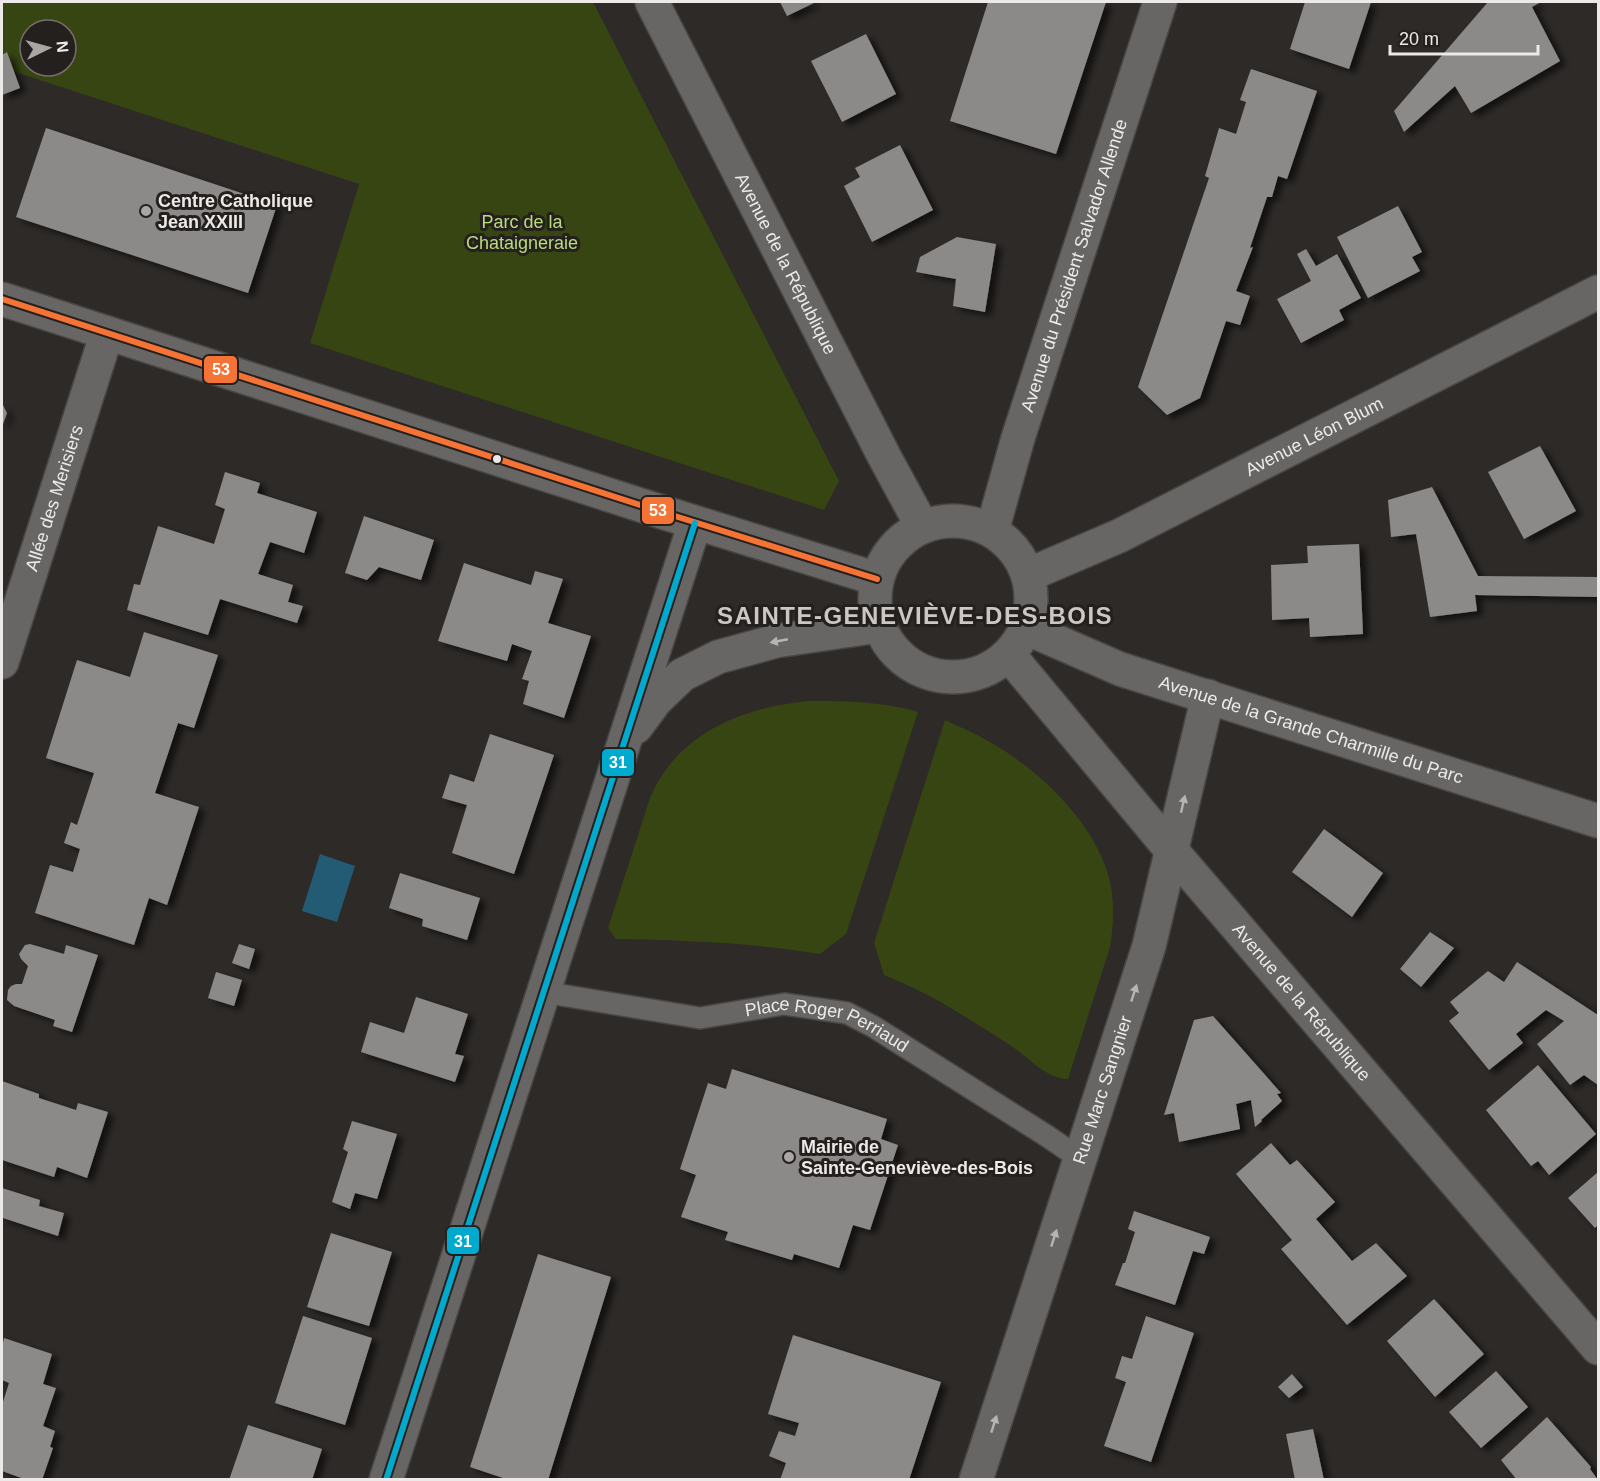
<svg xmlns="http://www.w3.org/2000/svg" width="1600" height="1481" font-family="Arial,sans-serif">
	<style>
		.green { fill: #374512; fill-rule: evenodd }
		.water { fill: #245b74 }
		.building { fill: #8b8a89; filter: url(#shadow) }
		.lines { fill: none; stroke-linecap: round; stroke-linejoin: round }
		.lane-casing { stroke: #484645; stroke-width: 24 }
		.street-casing { stroke: #484645; stroke-width: 36 }
		.lane { stroke: #686664; stroke-width: 21 }
		.street { stroke: #686664; stroke-width: 33 }
		.bus-1-casing { stroke: #24201e; stroke-width: 10 }
		.bus-2-casing { stroke: #24201e; stroke-width: 10 }
		.bus-1 { stroke: #f57335; stroke-width: 6 }
		.bus-2 { stroke: #00a9ce; stroke-width: 6 }
		.oneway { fill: #b7b5b3 }
		.poi-dot { fill: #a9a6a5; stroke: #24201e; stroke-width: 2 }
		.bus-dot { fill: #ece9e8; stroke: #24201e; stroke-width: 2 }
		.labels { text-anchor: middle; stroke-width: 6; stroke-linejoin: round; paint-order: stroke }
		.poi-label { font-size: 18px; font-weight: bold; fill: #ece9e8; stroke: #24201e; text-anchor: start }
		.park-label { font-size: 18px; fill: #b9da7d; stroke: #24201e }
		.street-label { font-size: 18px; fill: #ece9e8; stroke: #24201e }
		.district-label { font-size: 24px; font-weight: bold; letter-spacing: 1.5px; fill: #ccc7c4; stroke: #24201e }
		.line-badge { stroke: #24201e; stroke-width: 2 }
		.badge-label { font-size: 16px; text-anchor: middle; font-weight: bold; fill: #fff }
	</style>
	<defs>
		<filter id="shadow"><feDropShadow dx="6" dy="4" stdDeviation="3" flood-color="#0009"/></filter>
	</defs>
	<rect width="100%" height="100%" fill="#2d2a28"/>
	<!-- green -->
	<path class="green" d="M 2,2 L 593,2 L 839,481 L 824,510 L 310,343 L 359,184 L 15,72 L 8,53 L 2,55 ZM 30,30 L 66,30 L 66,66 L 30,66 Z
		M 808,701 C 845,701 881,701 918,712 L 846,934 L 820,954 C 753,943 684,940 616,939 L 608,928 L 649,801 C 669,748 717,719 770,707 C 782,704 795,703 808,701 Z
		M 945,720 C 962,728 979,735 995,745 C 1041,772 1092,821 1108,874 C 1115,897 1114,924 1110,947 L 1068,1079 C 1047,1078 1033,1062 1017,1050 C 997,1036 975,1023 954,1010 C 932,996 908,985 884,975 L 874,943 Z"/>
	<!-- water -->
	<path class="water" d="M 320,854 L 355,866 L 337,922 L 302,911 Z"/>
	<!-- building -->
	<path class="building" d="M 780,2 L 816,2 L 787,16 Z
		M 988,2 L 1106,2 L 1056,154 L 950,121 Z
		M 1305,2 L 1371,2 L 1349,69 L 1290,49 Z
		M 1488,2 L 1541,2 L 1532,7 L 1560,61 L 1471,113 L 1455,86 L 1404,132 L 1394,111 Z
		M 866,34 L 896,94 L 842,122 L 811,61 Z
		M 7,52 L 20,88 L 2,95 L 2,55 Z
		M 1251,69 L 1317,91 L 1287,179 L 1278,176 L 1272,197 L 1267,197 L 1250,248 L 1253,247 L 1236,291 L 1250,296 L 1240,325 L 1226,321 L 1200,398 L 1167,415 L 1138,387 L 1209,178 L 1205,176 L 1219,128 L 1236,134 L 1246,102 L 1240,100 Z
		M 46,128 L 277,205 L 248,293 L 16,217 Z
		M 900,145 L 933,210 L 872,242 L 844,186 L 860,177 L 855,168 Z
		M 1398,206 L 1422,252 L 1412,257 L 1420,271 L 1368,298 L 1337,237 Z
		M 957,237 L 996,244 L 985,312 L 953,306 L 956,279 L 916,272 L 920,257 Z
		M 1306,249 L 1316,266 L 1337,254 L 1361,298 L 1339,310 L 1344,320 L 1301,343 L 1277,299 L 1311,281 L 1297,254 Z
		M 2,403 L 7,413 L 2,427 Z
		M 1540,446 L 1576,511 L 1524,539 L 1488,472 Z
		M 225,472 L 260,483 L 257,493 L 317,512 L 304,553 L 270,542 L 258,574 L 293,585 L 288,602 L 303,606 L 297,623 L 220,599 L 208,635 L 127,610 L 134,584 L 140,585 L 158,526 L 214,544 L 225,509 L 215,505 Z
		M 1432,487 L 1478,576 L 1598,577 L 1598,597 L 1475,595 L 1477,611 L 1430,617 L 1416,534 L 1391,537 L 1388,500 Z
		M 364,516 L 434,540 L 421,580 L 379,567 L 367,580 L 345,573 Z
		M 1359,544 L 1363,634 L 1310,637 L 1309,618 L 1272,620 L 1271,565 L 1308,563 L 1307,546 Z
		M 464,563 L 531,585 L 535,571 L 563,579 L 548,623 L 591,636 L 564,718 L 523,704 L 529,681 L 522,679 L 532,651 L 512,644 L 507,661 L 438,641 Z
		M 144,632 L 218,655 L 194,728 L 178,723 L 155,793 L 199,807 L 167,905 L 149,898 L 134,945 L 35,913 L 50,865 L 73,872 L 80,849 L 64,843 L 71,822 L 77,825 L 94,773 L 46,758 L 77,660 L 130,677 Z
		M 490,734 L 554,755 L 514,874 L 452,853 L 467,805 L 442,798 L 450,774 L 474,782 Z
		M 1324,829 L 1383,873 L 1352,917 L 1292,872 Z
		M 400,873 L 480,898 L 467,940 L 422,926 L 423,919 L 389,908 Z
		M 1430,932 L 1454,948 L 1421,987 L 1400,969 Z
		M 30,944 L 64,954 L 66,945 L 98,955 L 72,1032 L 53,1026 L 55,1020 L 14,1006 L 7,1000 L 8,990 L 11,986 L 16,984 L 22,984 L 28,966 L 21,959 L 19,954 L 25,945 Z
		M 239,944 L 255,949 L 249,969 L 232,963 Z
		M 1517,962 L 1598,1015 L 1598,1085 L 1584,1075 L 1570,1085 L 1537,1044 L 1564,1021 L 1546,1010 L 1516,1034 L 1523,1043 L 1489,1070 L 1449,1021 L 1459,1013 L 1450,1002 L 1488,971 L 1504,982 Z
		M 216,972 L 242,980 L 234,1006 L 208,998 Z
		M 416,997 L 468,1014 L 455,1054 L 464,1056 L 455,1082 L 361,1052 L 370,1022 L 404,1033 Z
		M 1213,1016 L 1281,1093 L 1277,1094 L 1282,1101 L 1261,1120 L 1262,1121 L 1255,1127 L 1251,1100 L 1236,1104 L 1240,1129 L 1179,1142 L 1174,1113 L 1164,1115 L 1194,1020 Z
		M 1538,1065 L 1596,1134 L 1549,1175 L 1538,1161 L 1531,1166 L 1486,1110 Z
		M 732,1069 L 887,1119 L 881,1139 L 898,1145 L 870,1230 L 853,1225 L 839,1268 L 794,1254 L 792,1260 L 725,1240 L 728,1232 L 681,1217 L 696,1175 L 680,1169 L 708,1083 L 726,1089 Z
		M 2,1081 L 39,1094 L 39,1098 L 76,1110 L 78,1103 L 108,1112 L 87,1178 L 57,1167 L 54,1177 L 2,1160 Z
		M 352,1121 L 397,1134 L 377,1199 L 355,1193 L 350,1209 L 332,1202 L 348,1152 L 343,1149 Z
		M 1271,1143 L 1290,1165 L 1297,1160 L 1335,1202 L 1316,1219 L 1352,1261 L 1376,1243 L 1407,1276 L 1347,1325 L 1281,1249 L 1292,1240 L 1236,1174 Z
		M 1598,1172 L 1598,1225 L 1595,1228 L 1568,1198 Z
		M 2,1188 L 40,1200 L 39,1206 L 64,1213 L 58,1236 L 3,1218 L 2,1222 Z
		M 1134,1211 L 1210,1237 L 1204,1254 L 1193,1251 L 1175,1305 L 1115,1285 L 1123,1263 L 1125,1263 L 1135,1232 L 1128,1229 Z
		M 331,1233 L 392,1252 L 369,1326 L 307,1307 Z
		M 538,1254 L 611,1277 L 548,1480 L 509,1480 L 470,1467 Z
		M 1434,1299 L 1484,1354 L 1435,1397 L 1387,1341 Z
		M 303,1316 L 372,1338 L 345,1425 L 275,1403 Z
		M 1146,1316 L 1194,1333 L 1151,1462 L 1104,1446 L 1126,1382 L 1115,1378 L 1122,1356 L 1132,1359 Z
		M 793,1335 L 941,1382 L 909,1480 L 780,1480 L 786,1463 L 769,1456 L 779,1431 L 795,1436 L 799,1423 L 768,1414 Z
		M 4,1338 L 52,1354 L 43,1384 L 56,1388 L 43,1426 L 55,1431 L 50,1447 L 53,1448 L 42,1480 L 27,1480 L 2,1471 L 2,1405 L 9,1383 L 2,1380 L 2,1347 Z
		M 1496,1371 L 1528,1407 L 1481,1448 L 1449,1412 Z
		M 1292,1374 L 1303,1387 L 1289,1398 L 1278,1387 Z
		M 1547,1417 L 1591,1467 L 1590,1469 L 1598,1480 L 1517,1480 L 1501,1460 Z
		M 248,1425 L 322,1449 L 312,1480 L 229,1480 Z
		M 1313,1429 L 1324,1480 L 1295,1480 L 1286,1434 Z"/>
	<g class="lines">
		<defs>
			<g id="lane">
				<path id="s1" d="M 543,992 L 700,1018 L 784,1004 L 847,1013 L 874,1027 L 1047,1136 L 1079,1158"/>
			</g>
			<g id="street">
				<path id="s2" d="M 652,2 L 884,456 L 922,526"/>
				<path d="M 2,299 L 662,512 L 877,579"/>
				<circle cx="953" cy="599" r="78"/>
				<path id="s3" d="M 992,531 L 1018,438 L 1160,2"/>
				<path id="s4" d="M 1028,575 L 1119,536 L 1598,292"/>
				<path id="s5" d="M 1026,628 L 1120,669 L 1598,821"/>
				<path id="s6" d="M 1009,655 L 1172,851 L 1598,1348"/>
				<path id="s7" d="M 2,662 L 107,333"/>
				<path d="M 636,727 L 656,700 L 682,675 L 718,657 L 776,641 L 879,626"/>
				<path d="M 386,1480 L 695,523"/>
				<path id="s8" d="M 976,1480 L 1149,946 L 1208,696"/>
			</g>
		</defs>
		<!-- lane casing -->
		<use href="#lane" class="lane-casing"/>
		<!-- street casing -->
		<use href="#street" class="street-casing"/>
		<!-- lane -->
		<use href="#lane" class="lane"/>
		<!-- street -->
		<use href="#street" class="street"/>
		<defs>
			<path id="bus-1" d="M 2,299 L 662,512 L 877,579"/>
			<path id="bus-2" d="M 386,1480 L 695,523"/>
		</defs>
		<!-- bus-1 casing -->
		<use href="#bus-1" class="bus-1-casing"/>
		<!-- bus-2 casing -->
		<use href="#bus-2" class="bus-2-casing"/>
		<!-- bus-1 -->
		<use href="#bus-1" class="bus-1"/>
		<!-- bus-2 -->
		<use href="#bus-2" class="bus-2"/>
	</g>
	<!-- one-way arrows -->
	<defs><path id="oneway-solid" d="M-6-.8H1V-3.2L6.5 0L1 3.2V.8H-6Z" transform="scale(1.5)"/></defs>
	<g class="oneway">
		<use href="#oneway-solid" transform="translate(779 641) rotate(169)"/>
		<use href="#oneway-solid" transform="translate(1183 804) rotate(-77)"/>
		<use href="#oneway-solid" transform="translate(1134 993) rotate(-72)"/>
		<use href="#oneway-solid" transform="translate(1054 1238) rotate(-72)"/>
		<use href="#oneway-solid" transform="translate(994 1424) rotate(-72)"/>
	</g>
	<!-- markers -->
	<g class="poi-dot">
		<circle cx="146" cy="211" r="6"/>
		<circle cx="789" cy="1157" r="6"/>
	</g>
	<circle class="bus-dot" cx="497" cy="459" r="5"/>
	<g class="labels">
		<!-- poi labels -->
		<g class="poi-label">
			<text x="158" y="207">Centre Catholique<tspan x="158" dy="21">Jean XXIII</tspan></text>
			<text x="801" y="1153">Mairie de<tspan x="801" dy="21">Sainte-Geneviève-des-Bois</tspan></text>
		</g>
		<!-- park labels -->
		<g class="park-label">
			<text x="522" y="228">Parc de la<tspan x="522" dy="21">Chataigneraie</tspan></text>
		</g>
		<!-- street labels -->
		<g class="street-label">
			<text dy="6" stroke="none"><textPath href="#s2" startOffset="294">Avenue de la République</textPath></text>
			<text dy="6" stroke="none"><textPath href="#s3" startOffset="278">Avenue du Président Salvador Allende</textPath></text>
			<text dy="6" stroke="none"><textPath href="#s4" startOffset="318">Avenue Léon Blum</textPath></text>
			<text dy="6" stroke="none"><textPath href="#s7" startOffset="172">Allée des Merisiers</textPath></text>
			<text dy="6" stroke="none"><textPath href="#s5" startOffset="303">Avenue de la Grande Charmille du Parc</textPath></text>
			<text dy="6" stroke="none"><textPath href="#s6" startOffset="454">Avenue de la République</textPath></text>
			<text dy="6" stroke="none"><textPath href="#s1" startOffset="291">Place Roger Perriaud</textPath></text>
			<text dy="6" stroke="none"><textPath href="#s8" startOffset="410">Rue Marc Sangnier</textPath></text>
		</g>
		<!-- district labels -->
		<g class="district-label">
			<text x="915" y="624">SAINTE-GENEVIÈVE-DES-BOIS</text>
		</g>
	</g>
	<g class="line-badge">
		<rect x="203" y="355" width="35" height="29" rx="6" fill="#f57335"/>
		<rect x="641" y="496" width="34" height="29" rx="6" fill="#f57335"/>
		<rect x="601" y="748" width="34" height="29" rx="6" fill="#00a9ce"/>
		<rect x="446" y="1226" width="34" height="29" rx="6" fill="#00a9ce"/>
	</g>
	<g class="badge-label">
		<text x="221" y="375">53</text>
		<text x="658" y="516">53</text>
		<text x="618" y="768">31</text>
		<text x="463" y="1247">31</text>
	</g>
	<!-- border -->
	<rect width="1600" height="1481" fill="none" stroke="#ece9e8" stroke-width="6"/>
	<!-- north arrow -->
	<g transform="translate(48 48) rotate(85)"><circle r="28" fill="#24201e" stroke="#74706f" stroke-width="1.5"/>
	<path d="M0-4.5L10 22L0 15L-10 22Z" fill="#a9a6a5"/>
	<text y="-9" font-size="16" font-weight="bold" text-anchor="middle" fill="#ece9e8">N</text>
	</g>
	<!-- scale -->
	<path d="M1390 45v9h148v-9" fill="none" stroke="#ece9e8" stroke-width="3"/>
	<text x="1399" y="45" font-size="18" fill="#ece9e8" stroke="#24201e" stroke-width="4.5" paint-order="stroke">20 m</text>
</svg>
